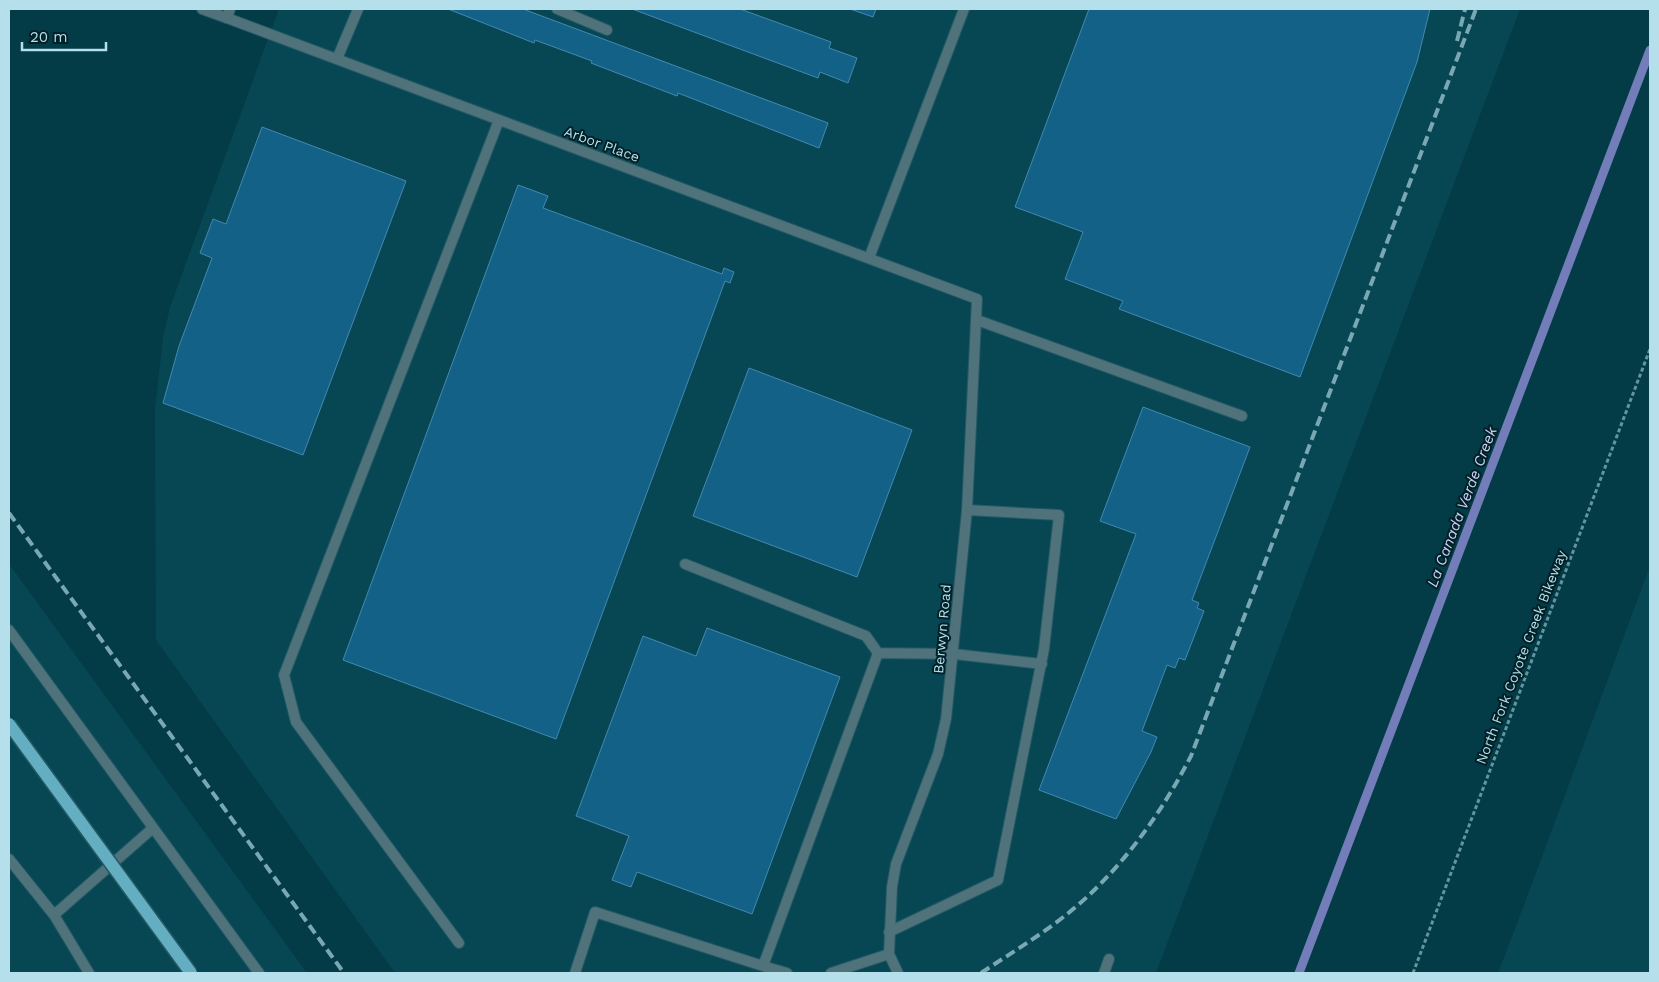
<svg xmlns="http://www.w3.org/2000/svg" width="1659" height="982" font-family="'Work Sans',sans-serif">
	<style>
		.built { fill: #074754 }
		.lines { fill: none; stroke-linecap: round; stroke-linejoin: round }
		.stream { stroke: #737db9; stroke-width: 9 }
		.building { fill: #136187; stroke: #4389b1 }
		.service-casing { stroke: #235964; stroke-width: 12 }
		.minor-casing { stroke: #235964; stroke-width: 12 }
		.path { stroke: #63949f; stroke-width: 3; stroke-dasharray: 4 2.5; stroke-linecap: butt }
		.service { stroke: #4f727b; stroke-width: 10 }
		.minor { stroke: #4f727b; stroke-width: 10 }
		.rail { stroke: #79a8b3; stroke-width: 4; stroke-dasharray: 10 5; stroke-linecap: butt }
		.primary-bridge-casing { stroke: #235964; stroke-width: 15; stroke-linecap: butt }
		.primary-bridge { stroke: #64aec1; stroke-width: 12 }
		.labels { text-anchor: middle; stroke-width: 4; stroke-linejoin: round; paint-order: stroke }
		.street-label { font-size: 14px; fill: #b5dfea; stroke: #022027 }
		.water-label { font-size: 15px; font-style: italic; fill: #cbd2f5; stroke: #022027 }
	</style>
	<rect width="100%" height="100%" fill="#033b46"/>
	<!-- built -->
	<path class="built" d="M 279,9 L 1520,9 L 1156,973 L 395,973 L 156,640 L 155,409 L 163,338 L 170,307 Z
		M 9,564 L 307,973 L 9,973 Z
		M 1650,566 L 1650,973 L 1498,973 L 1524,905 Z"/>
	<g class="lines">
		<!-- stream -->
		<path class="stream" d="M 1299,973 L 1650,50"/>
	</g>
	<!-- building -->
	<path class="building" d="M 448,9 L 523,9 L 828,123 L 819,148 L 678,93 L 677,96 L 591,63 L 592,61 L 535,40 L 534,43 Z
		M 632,9 L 740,9 L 831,42 L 829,48 L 857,58 L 848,83 L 820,72 L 818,78 Z
		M 850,9 L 876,9 L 873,17 Z
		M 1089,9 L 1430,9 L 1417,62 L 1300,377 L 1119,309 L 1123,301 L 1065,279 L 1083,232 L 1015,207 Z
		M 262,127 L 406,181 L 303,455 L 163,403 L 179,346 L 212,258 L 200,253 L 213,219 L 226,224 Z
		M 518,185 L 548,196 L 543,208 L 722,274 L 724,268 L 734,272 L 730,283 L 725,281 L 556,739 L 343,660 Z
		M 749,368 L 912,430 L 857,577 L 693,516 Z
		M 1143,407 L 1250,447 L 1192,600 L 1199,603 L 1197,608 L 1204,611 L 1185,660 L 1179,658 L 1175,668 L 1167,665 L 1142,731 L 1157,737 L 1151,752 L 1116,819 L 1039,790 L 1136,534 L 1100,521 Z
		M 707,628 L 840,677 L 752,914 L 637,872 L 631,887 L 612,880 L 629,836 L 576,816 L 643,636 L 696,656 Z"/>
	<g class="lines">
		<defs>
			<path id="service" d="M 202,9 L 227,18
				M 557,9 L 607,30
				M 337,59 L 358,9
				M 869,258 L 964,9
				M 977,320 L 1242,416
				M 685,564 L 866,636 L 878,653
				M 9,630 L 259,973
				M 9,859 L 54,915
				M 889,932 L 998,880 L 1044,649 L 1059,515 L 967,510
				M 459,943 L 296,722 L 284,675 L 499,120
				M 763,966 L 787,973
				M 89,973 L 54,915 L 153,828
				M 575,973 L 595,912 L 763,966 L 878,653 L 954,654 L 1042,664
				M 831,973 L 889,954 L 898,973
				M 1104,973 L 1109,959"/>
			<path id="minor" d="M 230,9 L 227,18 L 977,299 L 967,510 L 946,719 L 938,754 L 896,864 L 892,887 L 889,954"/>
		</defs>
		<!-- service casing -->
		<use href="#service" class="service-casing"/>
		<!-- minor casing -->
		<use href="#minor" class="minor-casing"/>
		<!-- path -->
		<path class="path" d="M 1413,973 L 1650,349"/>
		<!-- service -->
		<use href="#service" class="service"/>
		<!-- minor -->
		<use href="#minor" class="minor"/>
		<!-- rail -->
		<path class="rail" d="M 1457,41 L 1465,9
			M 9,513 L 344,973
			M 981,973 C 1014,951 1048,931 1078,905 C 1125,864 1162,812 1191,756 L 1476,9"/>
		<defs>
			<path id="primary-bridge" d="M 9,724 L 191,973"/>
		</defs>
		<!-- primary-bridge casing -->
		<use href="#primary-bridge" class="primary-bridge-casing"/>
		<!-- primary-bridge -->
		<use href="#primary-bridge" class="primary-bridge"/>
	</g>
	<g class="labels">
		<!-- street labels -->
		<g class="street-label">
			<text transform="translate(602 144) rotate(20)" y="5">Arbor Place</text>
			<text transform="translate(942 629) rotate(-85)" y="5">Berwyn Road</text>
			<text transform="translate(1521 657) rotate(-69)" y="5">North Fork Coyote Creek Bikeway</text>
		</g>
		<!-- water labels -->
		<g class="water-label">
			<text transform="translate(1462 507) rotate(-69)" y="5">La Canada Verde Creek</text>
		</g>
	</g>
	<!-- border -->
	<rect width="1659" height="982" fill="none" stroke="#b5dfea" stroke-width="20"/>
	<!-- scale -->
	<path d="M22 42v8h84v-8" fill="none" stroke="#b5dfea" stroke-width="2.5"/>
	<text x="30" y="42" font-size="15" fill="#b5dfea" stroke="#022027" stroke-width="4" paint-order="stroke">20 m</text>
</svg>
